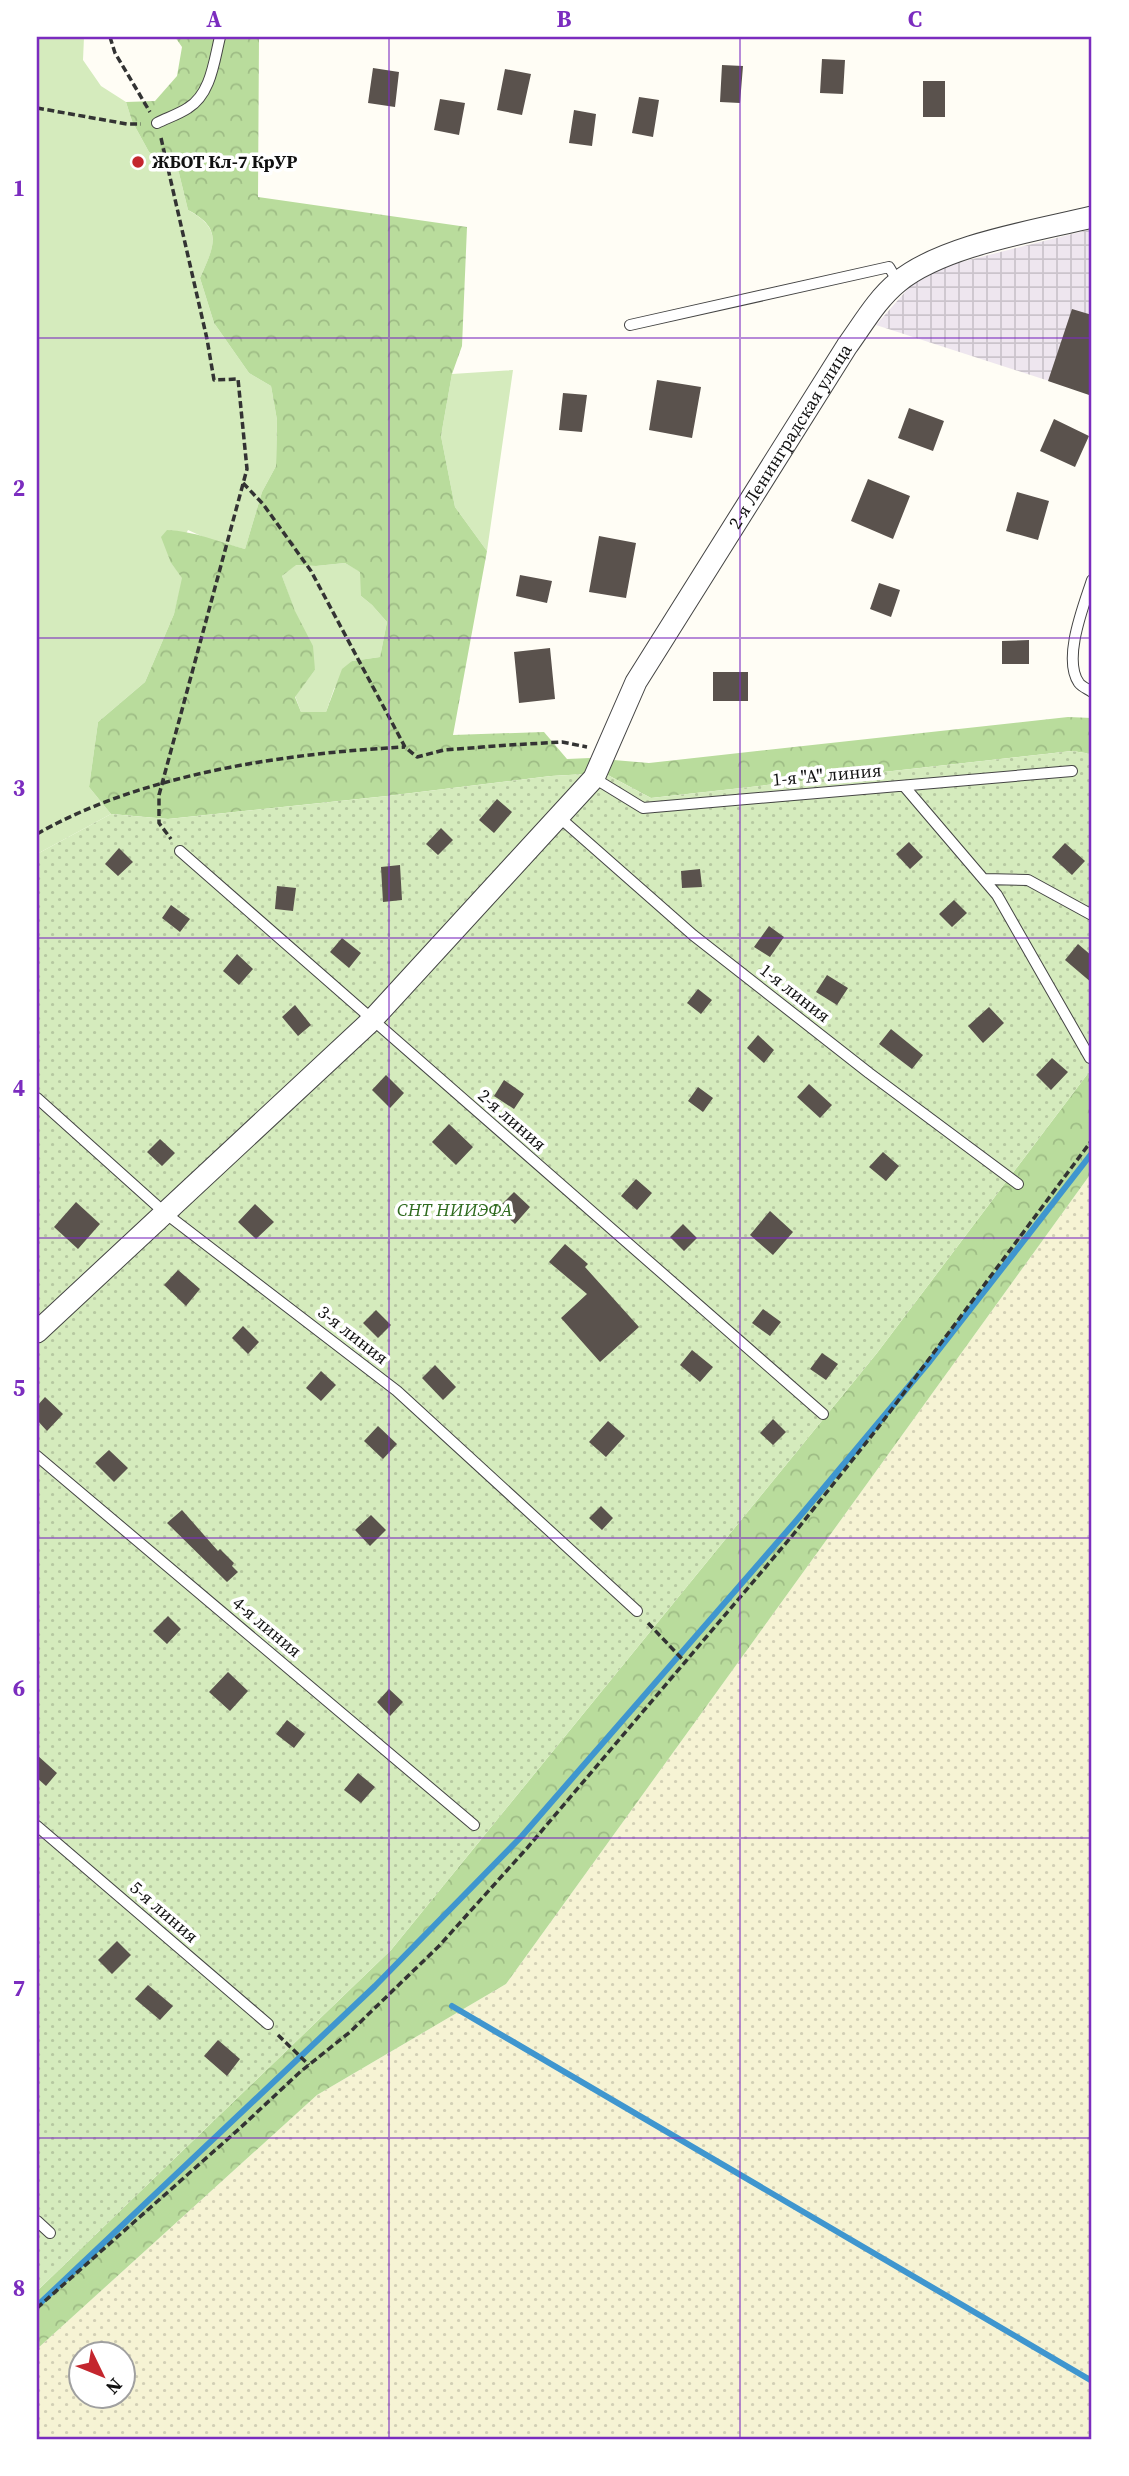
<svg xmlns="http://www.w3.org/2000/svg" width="1129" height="2476" font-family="'Source Serif 4',serif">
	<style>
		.industrial { fill: url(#industrial-grid) }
		.farmland { fill: url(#farmland-dots); fill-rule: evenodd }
		.grass { fill: #d5ebbd }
		.forest { fill: url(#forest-crowns); fill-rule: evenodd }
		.garden { fill: url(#garden-dots) }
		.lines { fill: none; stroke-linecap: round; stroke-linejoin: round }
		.stream { stroke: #3f96cf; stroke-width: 6 }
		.building { fill: #5a524d }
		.lane-casing { stroke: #444; stroke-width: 12 }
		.street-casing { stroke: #444; stroke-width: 23 }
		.path { stroke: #333; stroke-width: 3.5; stroke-dasharray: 7 3.5; stroke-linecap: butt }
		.lane { stroke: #fff; stroke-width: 10 }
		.street { stroke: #fff; stroke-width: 21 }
		.grid { fill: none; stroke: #7b2cbf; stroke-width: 2; stroke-opacity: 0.55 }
		.poi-dot { fill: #c4262e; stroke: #fff; stroke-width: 2.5 }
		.labels { text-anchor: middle; stroke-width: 7; stroke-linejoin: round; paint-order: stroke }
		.poi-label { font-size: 18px; font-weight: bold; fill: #111; stroke: #fff; text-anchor: start }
		.street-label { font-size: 18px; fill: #111; stroke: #fff }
		.park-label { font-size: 18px; font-style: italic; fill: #2f6b1f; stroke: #fff }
		.neatline { fill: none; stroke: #7b2cbf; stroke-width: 2.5 }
		.grid-label { font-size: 23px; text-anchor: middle; font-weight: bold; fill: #7b2cbf }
	</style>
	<defs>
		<pattern id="industrial-grid" width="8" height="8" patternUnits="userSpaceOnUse" patternTransform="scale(1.75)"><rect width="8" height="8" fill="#eee6ef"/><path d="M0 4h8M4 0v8" fill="none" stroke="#cbc4cc"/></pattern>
		<pattern id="farmland-dots" width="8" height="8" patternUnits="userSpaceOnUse" patternTransform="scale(1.75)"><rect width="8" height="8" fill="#f6f3d4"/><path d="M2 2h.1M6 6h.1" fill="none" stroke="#d2cfb5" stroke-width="1.8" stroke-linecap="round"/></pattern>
		<pattern id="forest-crowns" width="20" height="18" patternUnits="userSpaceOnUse" patternTransform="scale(1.75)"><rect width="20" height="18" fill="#b9dc9c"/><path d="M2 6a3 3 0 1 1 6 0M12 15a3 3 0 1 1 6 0" fill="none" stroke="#9ebc85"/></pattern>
		<pattern id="garden-dots" width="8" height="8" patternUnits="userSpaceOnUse" patternTransform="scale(1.75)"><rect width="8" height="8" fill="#d5ebbd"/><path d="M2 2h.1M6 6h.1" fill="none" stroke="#b6c8a1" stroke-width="1.8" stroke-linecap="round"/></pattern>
	</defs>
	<rect width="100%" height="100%" fill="#fffdf5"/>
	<!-- industrial -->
	<path class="industrial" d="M 1092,229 L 1092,395 L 876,325 L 913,283 L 933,269 Z"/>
	<!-- farmland -->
	<path class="farmland" d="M 1092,1172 L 1092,2439 L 37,2439 L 37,2349 L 317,2095 L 506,1984 ZM 80,2354 L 122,2354 L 122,2396 L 80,2396 Z"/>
	<!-- grass -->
	<path class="grass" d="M 37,37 L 84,37 L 83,60 L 101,86 L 126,102 L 132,121 L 149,152 L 178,169 L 188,210 C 224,230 214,246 200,278 L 214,323 L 249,373 L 271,386 L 277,420 L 276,466 L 262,492 L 245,549 L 210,540 L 188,530 L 171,563 L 183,578 L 174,614 L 145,682 L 98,722 L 89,787 L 111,814 L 37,854 Z
		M 513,370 L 487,551 L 455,507 L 441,436 L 452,374 Z
		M 345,563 L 361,572 L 361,596 L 372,605 L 387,622 L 380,657 L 352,661 L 334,689 L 326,712 L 301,712 L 295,696 L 315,670 L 282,576 L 295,565 L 316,566 Z"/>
	<!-- forest -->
	<path class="forest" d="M 175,37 L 259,37 L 258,197 L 467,227 L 462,346 L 452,374 L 441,436 L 455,507 L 487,551 L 453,735 L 544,732 L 567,759 L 590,758 L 649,763 L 1068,717 L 1092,718 L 1092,754 L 1072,751 L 651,798 L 604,773 L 551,776 L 387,796 L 168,819 L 111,814 L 89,787 L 98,722 L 145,682 L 174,614 L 182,578 L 171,563 L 161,537 L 167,530 C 194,531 219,542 245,549 L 262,492 L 276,466 L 277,420 L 271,386 L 249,373 L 214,323 L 200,278 C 214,246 224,229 188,210 L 178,169 L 149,152 L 132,121 L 126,102 L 155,101 L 177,76 L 182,47 ZM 345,563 L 360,572 L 361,596 L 372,605 L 387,622 L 380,657 L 352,661 L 342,669 L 326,712 L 301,712 L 295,697 L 315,670 L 313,646 L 295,611 L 282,576 L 296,565 L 316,566 Z
		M 1092,1068 L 1092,1172 L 506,1984 L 317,2095 L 37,2349 L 37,2291 L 391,1950 L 877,1353 Z"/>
	<!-- garden -->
	<path class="garden" d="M 1072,751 L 1092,754 L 1092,1068 L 877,1353 L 391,1950 L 37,2291 L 37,854 L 111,814 L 168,819 L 387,796 L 551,776 L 604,773 L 651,798 Z"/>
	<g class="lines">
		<!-- stream -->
		<path class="stream" d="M 452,2006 L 1092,2381
			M 37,2306 L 375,1986 L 522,1836 L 796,1521 L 930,1361 L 1092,1153"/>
	</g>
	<!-- building -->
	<path class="building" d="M 822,59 L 845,60 L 843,94 L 820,93 Z
		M 722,65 L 743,66 L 740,103 L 720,102 Z
		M 373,68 L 399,72 L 395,107 L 368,103 Z
		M 505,69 L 531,74 L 522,115 L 497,110 Z
		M 923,81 L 945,81 L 945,117 L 923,117 Z
		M 639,97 L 659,100 L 653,137 L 632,133 Z
		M 440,99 L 465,103 L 459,135 L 434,130 Z
		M 574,110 L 596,114 L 592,146 L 569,143 Z
		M 1072,309 L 1092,315 L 1092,396 L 1048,381 Z
		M 657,380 L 701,387 L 692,438 L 649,430 Z
		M 563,393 L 587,395 L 582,432 L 559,430 Z
		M 909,408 L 944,421 L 933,451 L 898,438 Z
		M 1054,419 L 1089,436 L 1075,467 L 1040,451 Z
		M 868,479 L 910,496 L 893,539 L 851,521 Z
		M 1017,492 L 1049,501 L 1038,540 L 1006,531 Z
		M 599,536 L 636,543 L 626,598 L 589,592 Z
		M 520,575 L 552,581 L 547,603 L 516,596 Z
		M 879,583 L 900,590 L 891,617 L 870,609 Z
		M 1029,640 L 1029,664 L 1002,664 L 1002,641 Z
		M 550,648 L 555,699 L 519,703 L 514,652 Z
		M 713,672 L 748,672 L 748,701 L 713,701 Z
		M 497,799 L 512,812 L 494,833 L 479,820 Z
		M 441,828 L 453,840 L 438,855 L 426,844 Z
		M 909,842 L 923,857 L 910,869 L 896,854 Z
		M 1065,843 L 1085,861 L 1072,875 L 1052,857 Z
		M 119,848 L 133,862 L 118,876 L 105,864 Z
		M 400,865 L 402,900 L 383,902 L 381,867 Z
		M 700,869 L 702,887 L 682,888 L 681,871 Z
		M 277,886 L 296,888 L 293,911 L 275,909 Z
		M 954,900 L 967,913 L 952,927 L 939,914 Z
		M 171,905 L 190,919 L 180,932 L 162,918 Z
		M 769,926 L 784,937 L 770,957 L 754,947 Z
		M 342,938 L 361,953 L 349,968 L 330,952 Z
		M 1078,944 L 1092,956 L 1092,983 L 1065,960 Z
		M 237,954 L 253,969 L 239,985 L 223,971 Z
		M 827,975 L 848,988 L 837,1005 L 816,992 Z
		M 698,989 L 712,1000 L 701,1014 L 687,1003 Z
		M 295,1005 L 311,1025 L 298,1036 L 282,1017 Z
		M 989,1007 L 1004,1023 L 983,1043 L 968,1026 Z
		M 891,1029 L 923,1055 L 912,1069 L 879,1044 Z
		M 758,1035 L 774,1050 L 764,1063 L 747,1048 Z
		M 1052,1058 L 1068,1072 L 1051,1090 L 1036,1075 Z
		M 386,1075 L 404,1093 L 390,1108 L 372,1090 Z
		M 504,1080 L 524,1094 L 514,1109 L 494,1096 Z
		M 809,1084 L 832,1105 L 820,1118 L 797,1097 Z
		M 698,1087 L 713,1098 L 703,1112 L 688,1101 Z
		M 449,1124 L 473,1147 L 456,1165 L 432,1142 Z
		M 160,1139 L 175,1153 L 162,1166 L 147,1152 Z
		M 883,1152 L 899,1166 L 886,1181 L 869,1167 Z
		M 636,1179 L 652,1193 L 637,1210 L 621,1196 Z
		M 514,1192 L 530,1207 L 515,1224 L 498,1208 Z
		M 76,1202 L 100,1224 L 78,1249 L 54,1227 Z
		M 255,1204 L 274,1222 L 256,1239 L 238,1222 Z
		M 770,1211 L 793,1232 L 773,1255 L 750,1235 Z
		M 683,1224 L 697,1238 L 684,1251 L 670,1237 Z
		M 565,1244 L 588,1264 L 585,1267 L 639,1327 L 600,1362 L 561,1318 L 587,1294 L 549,1262 Z
		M 178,1270 L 200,1289 L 186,1306 L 164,1285 Z
		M 763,1309 L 781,1322 L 770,1336 L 752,1323 Z
		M 376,1310 L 391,1325 L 378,1338 L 363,1323 Z
		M 243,1326 L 259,1342 L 248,1354 L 232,1338 Z
		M 692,1350 L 713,1367 L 700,1382 L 680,1365 Z
		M 822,1353 L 838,1364 L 826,1380 L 810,1369 Z
		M 435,1365 L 456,1387 L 443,1400 L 422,1378 Z
		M 321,1371 L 336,1385 L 321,1401 L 306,1388 Z
		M 45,1397 L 63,1414 L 47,1431 L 37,1420 L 37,1406 Z
		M 773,1419 L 786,1432 L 773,1445 L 760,1433 Z
		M 608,1421 L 625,1436 L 606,1457 L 589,1442 Z
		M 378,1426 L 397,1444 L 383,1459 L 364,1441 Z
		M 109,1450 L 128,1468 L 114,1482 L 95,1463 Z
		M 601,1506 L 613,1518 L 602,1530 L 589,1518 Z
		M 182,1510 L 218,1551 L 220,1549 L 234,1563 L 232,1566 L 238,1572 L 227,1582 L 167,1523 Z
		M 371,1515 L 386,1530 L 370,1546 L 355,1530 Z
		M 168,1616 L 181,1629 L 167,1644 L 153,1631 Z
		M 228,1672 L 248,1691 L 230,1711 L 209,1692 Z
		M 389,1689 L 403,1702 L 390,1716 L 377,1702 Z
		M 287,1720 L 305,1734 L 294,1748 L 276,1734 Z
		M 37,1755 L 57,1773 L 46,1786 L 37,1778 Z
		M 358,1773 L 375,1787 L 361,1803 L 344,1790 Z
		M 117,1941 L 131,1955 L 112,1974 L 98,1960 Z
		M 148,1985 L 173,2006 L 160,2020 L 135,1999 Z
		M 218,2040 L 240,2059 L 227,2076 L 204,2056 Z"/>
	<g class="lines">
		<defs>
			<path id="lane" d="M 157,123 C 167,118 179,114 188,108 C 211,94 214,61 220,37
				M 630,325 L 889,267 L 898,282
				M 1092,580 C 1084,605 1062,659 1079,683 C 1082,687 1088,689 1092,692
				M 594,778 L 643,808 L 1072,771
				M 904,786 L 997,895 L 1090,1058
				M 559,817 L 693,935 L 869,1073 L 1018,1184
				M 180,851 L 823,1414
				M 984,879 L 1028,880 L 1092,915
				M 37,1098 L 165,1213 L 397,1391 L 637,1611
				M 37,1456 L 474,1825
				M 37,1826 L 268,2024
				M 37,2221 L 50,2233"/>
			<g id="street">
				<path id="s1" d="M 37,1332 L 371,1021 L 594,778 L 636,682 L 847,346 C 863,324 877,299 898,282 C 943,245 1035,231 1092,217"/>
			</g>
		</defs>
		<!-- lane casing -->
		<use href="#lane" class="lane-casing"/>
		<!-- street casing -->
		<use href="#street" class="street-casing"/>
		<!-- path -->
		<path class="path" d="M 110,37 L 115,53 L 150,112
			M 37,108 L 127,124 L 141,124
			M 161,138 L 207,339 L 214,380 L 238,379 L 247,469 L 159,795 L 159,823 L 171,839
			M 243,483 L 263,504 L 311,571 L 405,747 L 417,757 L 444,750 L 509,745 L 562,742 L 587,747
			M 37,834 C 141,774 286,753 405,747
			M 648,1623 L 685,1662
			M 278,2035 L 309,2065
			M 37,2308 L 239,2129 L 300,2072 L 350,2032 L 439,1946 L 528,1847 L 792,1536 L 877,1429 L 1092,1140"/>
		<!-- lane -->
		<use href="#lane" class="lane"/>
		<!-- street -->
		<use href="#street" class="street"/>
	</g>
	<!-- grid -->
	<path class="grid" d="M 389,37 L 389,2439M 740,37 L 740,2439M 37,338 L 1092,338M 37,638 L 1092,638M 37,938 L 1092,938M 37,1238 L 1092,1238M 37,1538 L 1092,1538M 37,1838 L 1092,1838M 37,2138 L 1092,2138"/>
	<!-- markers -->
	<circle class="poi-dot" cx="138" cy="162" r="7"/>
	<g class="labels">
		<!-- poi labels -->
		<g class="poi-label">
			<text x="152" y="168">ЖБОТ Кл-7 КрУР</text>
		</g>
		<!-- street labels -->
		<g class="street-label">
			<text dy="6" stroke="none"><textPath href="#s1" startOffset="1181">2-я Ленинградская улица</textPath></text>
			<text transform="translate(827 775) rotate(-5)" y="6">1-я "А" линия</text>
			<text transform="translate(795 993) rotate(38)" y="6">1-я линия</text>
			<text transform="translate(512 1120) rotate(41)" y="6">2-я линия</text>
			<text transform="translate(353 1335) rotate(38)" y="6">3-я линия</text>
			<text transform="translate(267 1627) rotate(40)" y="6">4-я линия</text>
			<text transform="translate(164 1912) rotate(41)" y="6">5-я линия</text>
		</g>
		<!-- park labels -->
		<g class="park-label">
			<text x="455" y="1216">СНТ НИИЭФА</text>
		</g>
	</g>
	<!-- border -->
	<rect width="1129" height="2476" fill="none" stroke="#ffffff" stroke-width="77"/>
	<!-- north arrow -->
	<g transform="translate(102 2375) rotate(133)"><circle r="33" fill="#ffffff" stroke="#a0a0a0" stroke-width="2"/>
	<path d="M0-5L12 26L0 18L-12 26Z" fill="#c4262e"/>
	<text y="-10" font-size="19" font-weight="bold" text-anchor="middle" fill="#111111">N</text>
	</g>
	<rect x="38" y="38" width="1052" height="2400" class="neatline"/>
	<g class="grid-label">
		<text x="214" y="27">A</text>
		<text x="564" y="27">B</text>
		<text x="915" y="27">C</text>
		<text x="19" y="196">1</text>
		<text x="19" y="496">2</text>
		<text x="19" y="796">3</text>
		<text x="19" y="1096">4</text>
		<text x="19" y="1396">5</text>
		<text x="19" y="1696">6</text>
		<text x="19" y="1996">7</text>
		<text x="19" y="2296">8</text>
	</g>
</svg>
